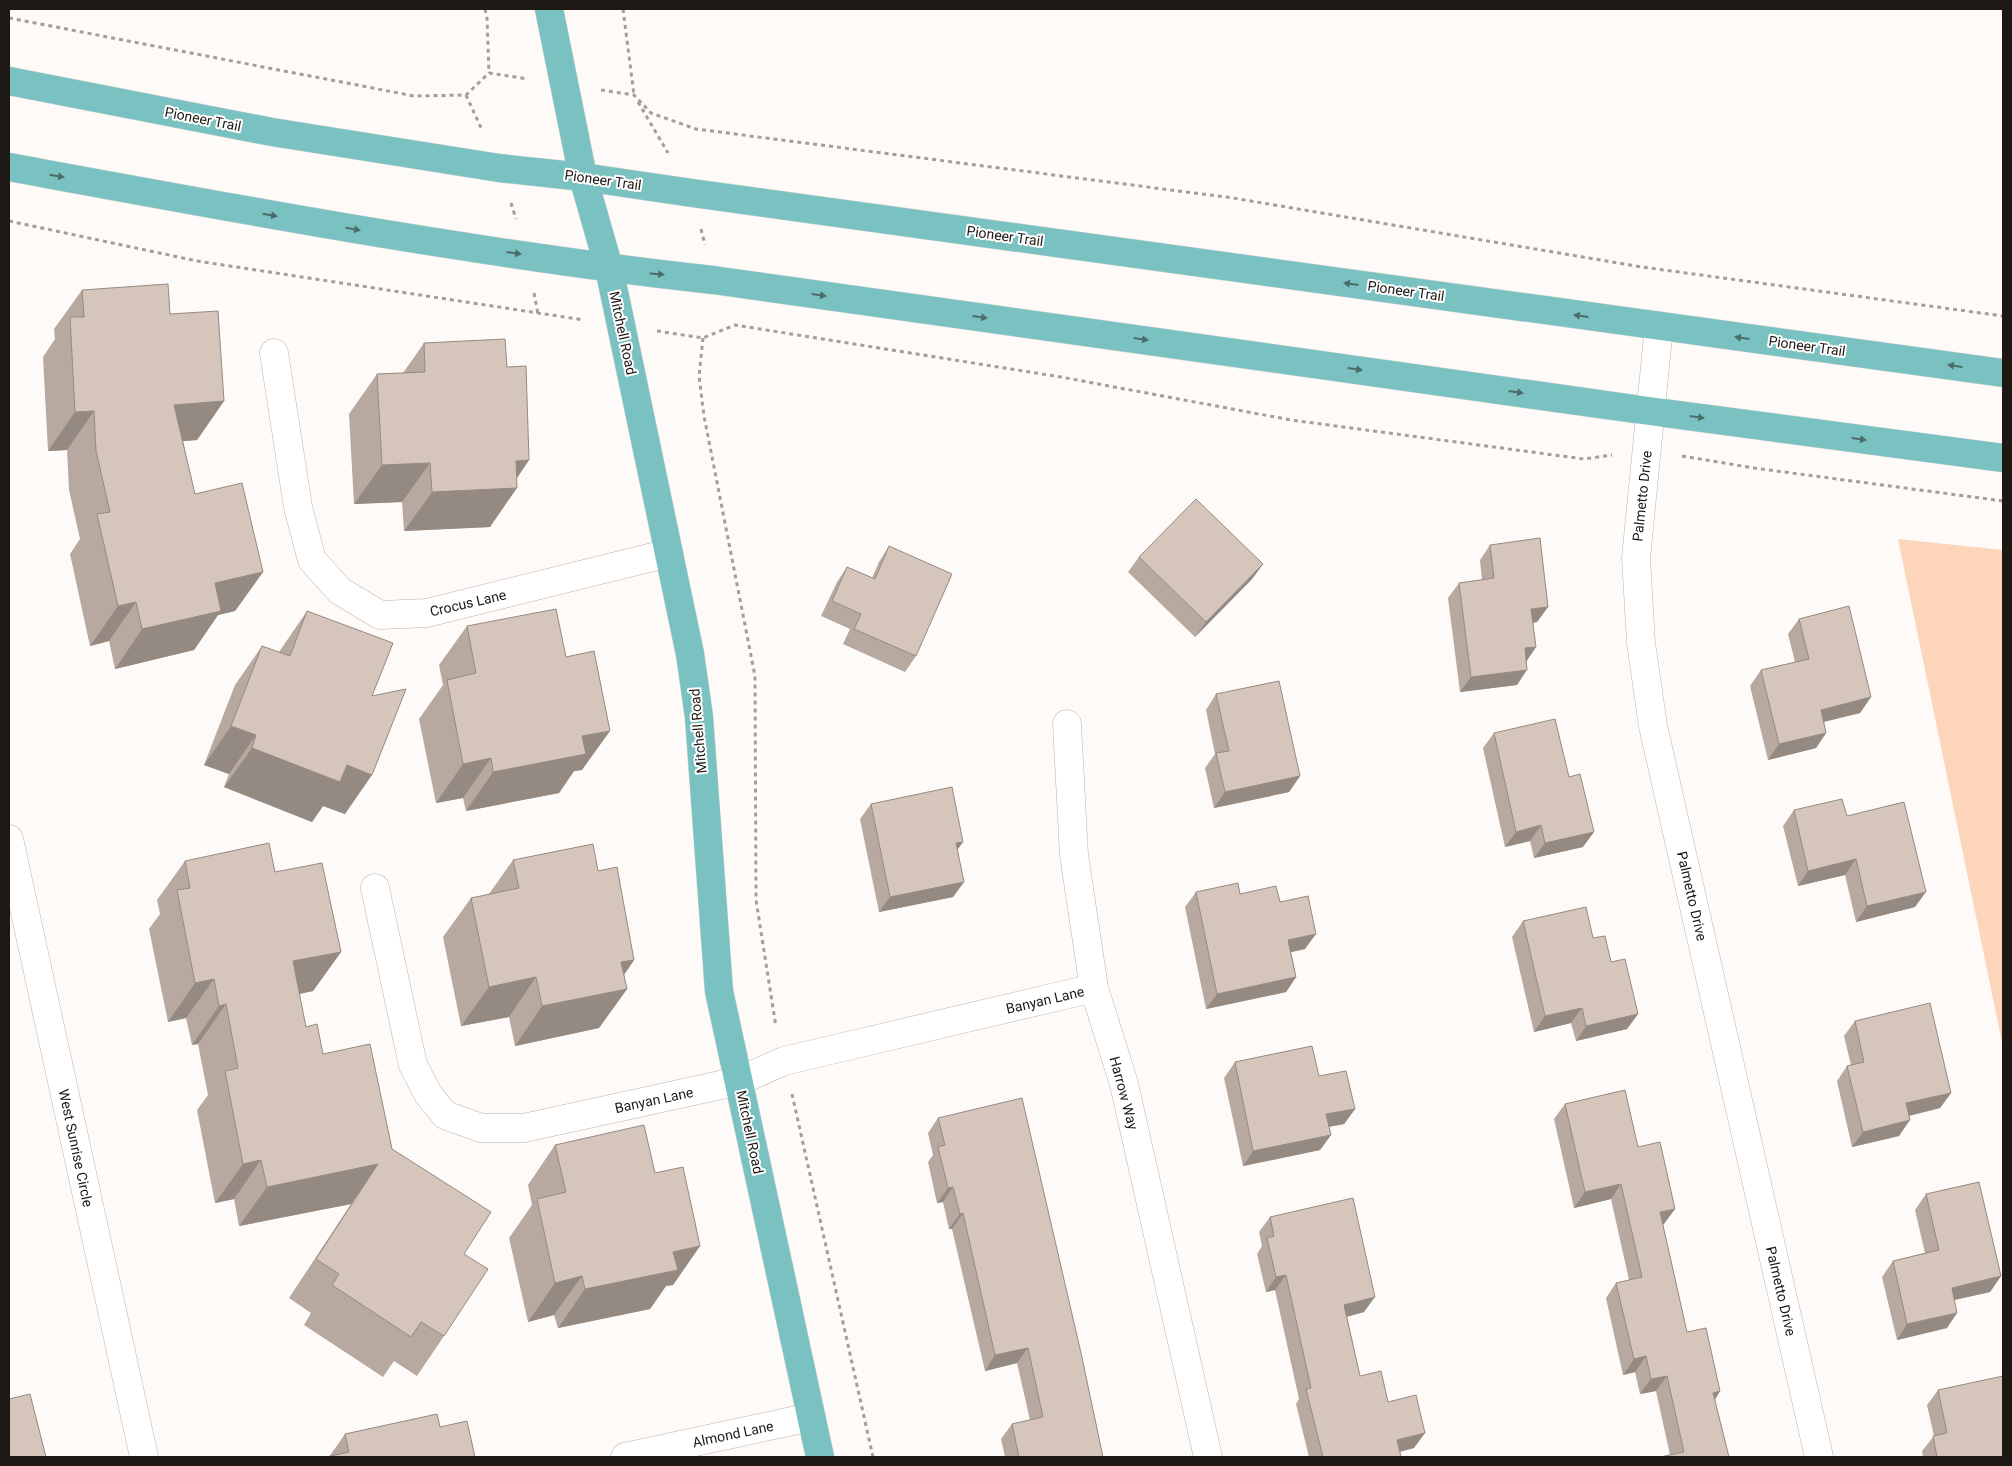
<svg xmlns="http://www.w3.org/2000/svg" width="2012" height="1466" font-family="Roboto,sans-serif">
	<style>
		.green { fill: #fcd5ba }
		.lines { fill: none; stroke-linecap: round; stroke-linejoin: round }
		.minor-casing { stroke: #c1b2a7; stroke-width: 29 }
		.major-casing { stroke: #d6d5d5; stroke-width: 29 }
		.path { stroke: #a29e9b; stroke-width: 3; stroke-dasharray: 4 4; stroke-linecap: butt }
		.minor { stroke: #fff; stroke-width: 28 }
		.major { stroke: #7ac2c1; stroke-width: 28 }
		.wall { fill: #b7a9a0 }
		.shaded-wall { fill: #958a82 }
		.building { fill: #d5c5ba; stroke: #958a82 }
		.oneway { fill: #4c6d6a }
		.labels { text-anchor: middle; stroke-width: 4; stroke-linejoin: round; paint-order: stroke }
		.street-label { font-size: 14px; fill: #1e1814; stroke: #fff }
	</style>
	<rect width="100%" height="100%" fill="#fdfaf8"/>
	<!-- green -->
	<path class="green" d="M 1898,539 L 2003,550 L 2003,1047 Z"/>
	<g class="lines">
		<defs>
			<path id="minor" d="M 1659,326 L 1636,558 L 1641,643 L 1653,726 L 1819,1457
				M 274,353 L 298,507 L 312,560 L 340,591 L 380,615 L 427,613 L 669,553
				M 1067,724 L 1074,855 L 1094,988 L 1124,1084 L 1208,1457
				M 9,839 L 144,1457
				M 375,888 L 413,1065 L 428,1094 L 445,1115 L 481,1128 L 524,1128 L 739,1081 L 784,1061 L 1094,988
				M 625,1457 L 811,1417"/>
			<path id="major" d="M 549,9 L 583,177 L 609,268 L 690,654 L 699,717 L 719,991 L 820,1457
				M 9,81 L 272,132 L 499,168 L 583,177 L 692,193 L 2003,373
				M 9,167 C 243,210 477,254 713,280 L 1649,411 L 2003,458"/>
		</defs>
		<!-- minor casing -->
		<use href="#minor" class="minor-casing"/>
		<!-- major casing -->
		<use href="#major" class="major-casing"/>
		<!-- path -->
		<path class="path" d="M 485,9 L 487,18 L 489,73
			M 623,9 L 634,95
			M 9,18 L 414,96 L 466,95 L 489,73 L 528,79
			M 601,90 L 634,95 L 651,113 L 696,129 L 1233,198 L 1642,267 L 2003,316
			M 466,95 L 482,130
			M 638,102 L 668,153
			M 511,203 L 516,219
			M 9,221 L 197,261 L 584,320
			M 701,229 L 705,245
			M 534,293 L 538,314
			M 657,331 L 703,338 L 735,325 L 1061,377 L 1291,420 L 1584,459 L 1612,455
			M 703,338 L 699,376 L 704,416 L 755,676 L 756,900 L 776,1027
			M 1682,456 L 1754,468 L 2003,501
			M 792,1094 L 873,1457"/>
		<!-- minor -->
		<use href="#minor" class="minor"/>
		<!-- major -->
		<use href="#major" class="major"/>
	</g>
	<!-- wall -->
	<path class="wall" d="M 82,290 L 170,314 L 224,401 L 197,440 L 183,441 L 195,494 L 263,572 L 235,611 L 218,615 L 194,650 L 115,669 L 109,641 L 90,646 L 70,554 L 80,539 L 69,490 L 67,450 L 48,451 L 43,357 L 55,339 L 54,329 Z
		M 424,343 L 507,367 L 529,460 L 517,478 L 490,527 L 404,531 L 402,502 L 354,504 L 349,414 L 377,374 L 403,373 Z
		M 1490,545 L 1548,607 L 1537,622 L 1533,623 L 1536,647 L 1526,661 L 1517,685 L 1460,692 L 1448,598 L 1459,583 L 1482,580 L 1480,560 Z
		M 889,546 L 916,656 L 905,672 L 843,644 L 850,629 L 821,616 L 837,582 L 847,567 L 872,578 L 879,562 Z
		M 1139,557 L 1263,564 L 1252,579 L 1195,637 L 1128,572 Z
		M 307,611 L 372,696 L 345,814 L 323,806 L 312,822 L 224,787 L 229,774 L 204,765 L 235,685 L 262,646 L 279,652 Z
		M 1799,619 L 1871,697 L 1860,713 L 1824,722 L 1826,733 L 1816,748 L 1768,760 L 1750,686 L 1761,670 L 1795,662 L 1788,634 Z
		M 467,626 L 582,770 L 574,771 L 559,793 L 466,811 L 463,798 L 436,803 L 419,719 L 443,685 L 439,665 Z
		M 1216,694 L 1300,776 L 1289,792 L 1214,808 L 1205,768 L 1215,754 L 1206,710 Z
		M 1494,733 L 1583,847 L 1534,858 L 1530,841 L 1505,847 L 1483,748 Z
		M 871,804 L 963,842 L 957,850 L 964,882 L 953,897 L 879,912 L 860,819 Z
		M 1794,810 L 1847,816 L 1915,907 L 1856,922 L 1845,875 L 1798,886 L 1783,826 Z
		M 513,860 L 598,871 L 634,960 L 624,975 L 627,989 L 599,1028 L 515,1046 L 509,1017 L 461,1026 L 443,937 L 471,898 L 489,894 Z
		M 185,861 L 275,872 L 341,952 L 313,991 L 299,994 L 306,1027 L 323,1054 L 392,1149 L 464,1254 L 444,1336 L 417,1376 L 394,1361 L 383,1377 L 304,1325 L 311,1313 L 289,1298 L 351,1204 L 239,1226 L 234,1199 L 215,1203 L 197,1110 L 208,1095 L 198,1044 L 192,1045 L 186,1018 L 168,1022 L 149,929 L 160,914 L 157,900 Z
		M 1196,892 L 1240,894 L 1280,902 L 1305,949 L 1291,952 L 1296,977 L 1286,992 L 1206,1009 L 1185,907 Z
		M 1523,921 L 1593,938 L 1611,962 L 1638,1014 L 1627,1029 L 1576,1041 L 1571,1023 L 1534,1032 L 1512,937 Z
		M 1855,1021 L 1951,1093 L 1940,1108 L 1909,1116 L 1899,1136 L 1852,1147 L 1837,1081 L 1847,1066 L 1851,1065 L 1844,1036 Z
		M 1235,1062 L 1319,1076 L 1355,1109 L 1344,1124 L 1329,1127 L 1331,1135 L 1320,1150 L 1243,1166 L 1224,1078 Z
		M 1565,1104 L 1638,1147 L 1664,1224 L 1662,1225 L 1687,1332 L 1720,1391 L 1715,1400 L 1729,1457 L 1670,1455 L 1656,1391 L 1640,1394 L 1635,1372 L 1623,1375 L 1606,1298 L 1616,1283 L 1629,1280 L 1611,1199 L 1574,1208 L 1554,1119 Z
		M 938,1118 L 1103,1457 L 1005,1457 L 1001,1439 L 1012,1424 L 1030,1420 L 1017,1363 L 985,1371 L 952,1229 L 949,1229 L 943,1202 L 937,1203 L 928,1162 L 933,1155 L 928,1133 Z
		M 555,1145 L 655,1173 L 700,1246 L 673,1285 L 666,1286 L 650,1309 L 558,1328 L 554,1315 L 528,1322 L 509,1238 L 532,1205 L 528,1185 Z
		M 1926,1194 L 2001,1276 L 1990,1292 L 1954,1300 L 1947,1328 L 1897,1340 L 1882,1277 L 1893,1261 L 1925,1253 L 1915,1210 Z
		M 1270,1217 L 1364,1312 L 1347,1317 L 1360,1376 L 1388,1402 L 1414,1448 L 1400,1452 L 1401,1457 L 1309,1457 L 1296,1404 L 1299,1399 L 1275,1290 L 1266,1292 L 1257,1254 L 1262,1246 L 1259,1232 Z
		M 1938,1390 L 2003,1457 L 1923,1457 L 1922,1451 L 1934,1436 L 1927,1405 Z
		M 440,1427 L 475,1457 L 329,1457 L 345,1434 Z"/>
	<!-- shaded-wall -->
	<path class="shaded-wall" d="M 224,401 L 197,440 L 147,444 L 174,405 Z
		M 94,411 L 67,450 L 48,451 L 75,412 Z
		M 529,460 L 510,488 L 517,488 L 490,527 L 404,531 L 432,492 L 516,461 Z
		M 430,463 L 402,502 L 354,504 L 382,465 Z
		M 1263,564 L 1252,579 L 1195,637 L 1206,622 Z
		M 263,572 L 235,611 L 218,615 L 194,650 L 115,669 L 142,629 L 215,583 Z
		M 136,602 L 109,641 L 90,646 L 118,606 Z
		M 1548,607 L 1537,622 L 1521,624 L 1531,609 Z
		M 1536,647 L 1526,662 L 1525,648 Z
		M 1527,670 L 1517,685 L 1460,692 L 1471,677 Z
		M 1871,697 L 1860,713 L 1810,725 L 1821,710 Z
		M 231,726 L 256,735 L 229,774 L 204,765 Z
		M 610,731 L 582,770 L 574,771 L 559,793 L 466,811 L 493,772 L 582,736 Z
		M 1826,733 L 1816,748 L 1768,760 L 1779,744 Z
		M 252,748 L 347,765 L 372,775 L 345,814 L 323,806 L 312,822 L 224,787 Z
		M 491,758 L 463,798 L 436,803 L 463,764 Z
		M 1300,776 L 1289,792 L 1214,808 L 1225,792 Z
		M 1541,825 L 1530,841 L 1505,847 L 1516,832 Z
		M 1594,832 L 1583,847 L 1534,858 L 1545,843 Z
		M 963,842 L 952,857 L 956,843 Z
		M 1856,859 L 1845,875 L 1798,886 L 1808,871 Z
		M 964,882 L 953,897 L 879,912 L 890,897 Z
		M 1926,892 L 1915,907 L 1856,922 L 1867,906 Z
		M 1316,934 L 1305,949 L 1278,955 L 1288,940 Z
		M 341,952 L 313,991 L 266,1001 L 293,961 Z
		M 634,960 L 612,992 L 627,989 L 599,1028 L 515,1046 L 542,1006 L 621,962 Z
		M 536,977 L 509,1017 L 461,1026 L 489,987 Z
		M 1296,977 L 1286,992 L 1206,1009 L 1217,994 Z
		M 214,979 L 186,1018 L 168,1022 L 195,983 Z
		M 226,1004 L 198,1044 L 192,1045 L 219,1006 Z
		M 1582,1008 L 1571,1023 L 1534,1032 L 1545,1016 Z
		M 1638,1014 L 1627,1029 L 1576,1041 L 1586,1026 Z
		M 1951,1093 L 1940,1108 L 1895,1119 L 1906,1103 Z
		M 1355,1109 L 1344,1124 L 1315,1129 L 1326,1114 Z
		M 1910,1120 L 1899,1136 L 1852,1147 L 1863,1132 Z
		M 1331,1135 L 1320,1150 L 1243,1166 L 1253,1151 Z
		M 261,1160 L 234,1199 L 215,1203 L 243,1164 Z
		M 378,1164 L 351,1204 L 239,1226 L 267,1187 Z
		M 1621,1184 L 1611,1199 L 1574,1208 L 1585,1192 Z
		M 953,1187 L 943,1202 L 937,1203 L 948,1188 Z
		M 1675,1209 L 1664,1224 L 1649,1228 L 1660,1212 Z
		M 963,1213 L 952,1229 L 949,1229 L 960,1214 Z
		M 700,1246 L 673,1285 L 666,1286 L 650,1309 L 558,1328 L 585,1289 L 673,1252 Z
		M 1286,1275 L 1275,1290 L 1266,1292 L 1276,1277 Z
		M 582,1276 L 554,1315 L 528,1322 L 555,1283 Z
		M 2001,1276 L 1990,1292 L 1941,1303 L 1952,1288 Z
		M 1375,1297 L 1364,1312 L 1333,1320 L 1344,1305 Z
		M 1957,1313 L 1947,1328 L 1897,1340 L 1907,1324 Z
		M 1028,1348 L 1017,1363 L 985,1371 L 995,1355 Z
		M 1646,1356 L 1635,1372 L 1623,1375 L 1634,1359 Z
		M 1667,1376 L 1656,1391 L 1640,1394 L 1651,1379 Z
		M 1720,1391 L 1710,1407 L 1713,1393 Z
		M 1425,1433 L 1414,1448 L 1386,1455 L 1397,1440 Z"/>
	<!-- building -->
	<path class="building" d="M 168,284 L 170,314 L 218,311 L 224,401 L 174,405 L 195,494 L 242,483 L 263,572 L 215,583 L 221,611 L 142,629 L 136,602 L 118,606 L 97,514 L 110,512 L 96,451 L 94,411 L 75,412 L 70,317 L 84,317 L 82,290 Z
		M 505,339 L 507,367 L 526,366 L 529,460 L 516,461 L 517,488 L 432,492 L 430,463 L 382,465 L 377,374 L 425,372 L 424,343 Z
		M 1196,499 L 1263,564 L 1206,622 L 1139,557 Z
		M 1540,538 L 1548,607 L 1531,609 L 1536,647 L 1525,648 L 1527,670 L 1471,677 L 1459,583 L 1494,578 L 1490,545 Z
		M 889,546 L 952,574 L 916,656 L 854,629 L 861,614 L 832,601 L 847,567 L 875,579 Z
		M 1849,606 L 1871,697 L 1821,710 L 1826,733 L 1779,744 L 1761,670 L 1809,659 L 1799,619 Z
		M 556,609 L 566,657 L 594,651 L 610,731 L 582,736 L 586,754 L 493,772 L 491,758 L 463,764 L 447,680 L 476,673 L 467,626 Z
		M 307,611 L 393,643 L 372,696 L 406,689 L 372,775 L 347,765 L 340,782 L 252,748 L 256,735 L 231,726 L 262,646 L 290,656 Z
		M 1279,681 L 1300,776 L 1225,792 L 1216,753 L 1229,751 L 1216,694 Z
		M 1555,719 L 1569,777 L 1580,774 L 1594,832 L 1545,843 L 1541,825 L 1516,832 L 1494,733 Z
		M 952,787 L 963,842 L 956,843 L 964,882 L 890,897 L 871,804 Z
		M 1842,799 L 1847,816 L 1904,802 L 1926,892 L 1867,906 L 1856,859 L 1808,871 L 1794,810 Z
		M 269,843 L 275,872 L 322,863 L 341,952 L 293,961 L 306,1027 L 317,1024 L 323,1054 L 370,1044 L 392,1149 L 491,1212 L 464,1254 L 488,1269 L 444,1336 L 421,1322 L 411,1337 L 332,1285 L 339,1274 L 316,1259 L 378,1164 L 267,1187 L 261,1160 L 243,1164 L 225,1071 L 238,1068 L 226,1004 L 219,1006 L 214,979 L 195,983 L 177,890 L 190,888 L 185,861 Z
		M 593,844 L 598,871 L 617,867 L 634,960 L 621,962 L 627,989 L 542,1006 L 536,977 L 489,987 L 471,898 L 519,888 L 513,860 Z
		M 1238,883 L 1240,894 L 1276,886 L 1280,902 L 1308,896 L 1316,934 L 1288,940 L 1296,977 L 1217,994 L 1196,892 Z
		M 1586,907 L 1593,938 L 1605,936 L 1611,962 L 1625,959 L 1638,1014 L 1586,1026 L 1582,1008 L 1545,1016 L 1523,921 Z
		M 1930,1003 L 1951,1093 L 1906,1103 L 1910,1120 L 1863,1132 L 1847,1066 L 1864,1062 L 1855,1021 Z
		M 1312,1046 L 1319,1076 L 1346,1071 L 1355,1109 L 1326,1114 L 1331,1135 L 1253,1151 L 1235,1062 Z
		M 1625,1090 L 1638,1147 L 1660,1142 L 1675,1209 L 1660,1212 L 1687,1332 L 1706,1328 L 1720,1391 L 1713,1393 L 1729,1457 L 1660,1457 L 1684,1452 L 1667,1376 L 1651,1379 L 1646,1356 L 1634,1359 L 1616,1283 L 1642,1277 L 1621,1184 L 1585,1192 L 1565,1104 Z
		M 1022,1098 L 1081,1353 L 1103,1457 L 1019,1457 L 1012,1424 L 1043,1417 L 1028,1348 L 995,1355 L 963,1213 L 960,1214 L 953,1187 L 948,1188 L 938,1147 L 945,1145 L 938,1118 Z
		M 644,1125 L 655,1173 L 683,1167 L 700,1246 L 673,1252 L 678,1270 L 585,1289 L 582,1276 L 555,1283 L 537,1199 L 566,1192 L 555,1145 Z
		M 1979,1182 L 2001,1276 L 1952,1288 L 1957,1313 L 1907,1324 L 1893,1261 L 1939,1250 L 1926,1194 Z
		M 1353,1198 L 1375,1297 L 1344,1305 L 1360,1376 L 1381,1371 L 1388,1402 L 1416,1395 L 1425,1433 L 1397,1440 L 1401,1457 L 1323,1457 L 1306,1389 L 1311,1388 L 1286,1275 L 1276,1277 L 1267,1238 L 1274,1236 L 1270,1217 Z
		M 2003,1376 L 2003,1457 L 1937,1457 L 1933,1436 L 1947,1433 L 1938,1390 Z
		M 30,1394 L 46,1457 L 9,1457 L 9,1399 Z
		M 437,1414 L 440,1427 L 467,1421 L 475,1457 L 326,1457 L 349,1452 L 345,1434 Z"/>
	<!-- one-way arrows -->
	<defs><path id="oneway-solid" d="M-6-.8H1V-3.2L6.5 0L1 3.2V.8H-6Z" transform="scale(1.25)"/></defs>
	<g class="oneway">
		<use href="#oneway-solid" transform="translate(57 176) rotate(10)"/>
		<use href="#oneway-solid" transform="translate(270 215) rotate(10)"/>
		<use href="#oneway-solid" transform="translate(353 229) rotate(10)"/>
		<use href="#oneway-solid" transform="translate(514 253) rotate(8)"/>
		<use href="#oneway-solid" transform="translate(657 274) rotate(6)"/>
		<use href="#oneway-solid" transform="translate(1351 284) rotate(-172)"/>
		<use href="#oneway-solid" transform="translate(819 295) rotate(8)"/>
		<use href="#oneway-solid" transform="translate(1581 316) rotate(-172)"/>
		<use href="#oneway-solid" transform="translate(980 317) rotate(8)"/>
		<use href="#oneway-solid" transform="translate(1742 338) rotate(-172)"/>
		<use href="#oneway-solid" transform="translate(1141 339) rotate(8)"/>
		<use href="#oneway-solid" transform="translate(1955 366) rotate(-172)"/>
		<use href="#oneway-solid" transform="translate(1355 369) rotate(8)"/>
		<use href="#oneway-solid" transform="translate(1516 392) rotate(8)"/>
		<use href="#oneway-solid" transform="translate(1697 417) rotate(8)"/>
		<use href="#oneway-solid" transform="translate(1859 439) rotate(8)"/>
	</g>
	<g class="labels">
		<!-- street labels -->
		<g class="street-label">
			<text transform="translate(203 119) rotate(11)" y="5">Pioneer Trail</text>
			<text transform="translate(603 180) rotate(8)" y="5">Pioneer Trail</text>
			<text transform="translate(1005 236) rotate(8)" y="5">Pioneer Trail</text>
			<text transform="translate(1406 291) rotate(8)" y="5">Pioneer Trail</text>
			<text transform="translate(623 333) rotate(78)" y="5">Mitchell Road</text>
			<text transform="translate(1807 346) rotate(8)" y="5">Pioneer Trail</text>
			<text transform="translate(1642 496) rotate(-84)" y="5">Palmetto Drive</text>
			<text transform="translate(468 603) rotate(-13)" y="5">Crocus Lane</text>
			<text transform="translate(698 731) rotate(-95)" y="5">Mitchell Road</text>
			<text transform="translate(1692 896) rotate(77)" y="5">Palmetto Drive</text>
			<text transform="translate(1045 1000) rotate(-13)" y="5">Banyan Lane</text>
			<text transform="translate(1124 1093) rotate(75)" y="5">Harrow Way</text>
			<text transform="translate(654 1100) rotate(-12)" y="5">Banyan Lane</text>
			<text transform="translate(750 1132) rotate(78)" y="5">Mitchell Road</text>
			<text transform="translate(76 1148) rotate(78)" y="5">West Sunrise Circle</text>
			<text transform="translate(1781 1291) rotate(77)" y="5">Palmetto Drive</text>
			<text transform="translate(733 1434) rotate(-12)" y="5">Almond Lane</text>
		</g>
	</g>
	<!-- border -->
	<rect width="2012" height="1466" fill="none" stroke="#1e1814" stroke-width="20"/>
</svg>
